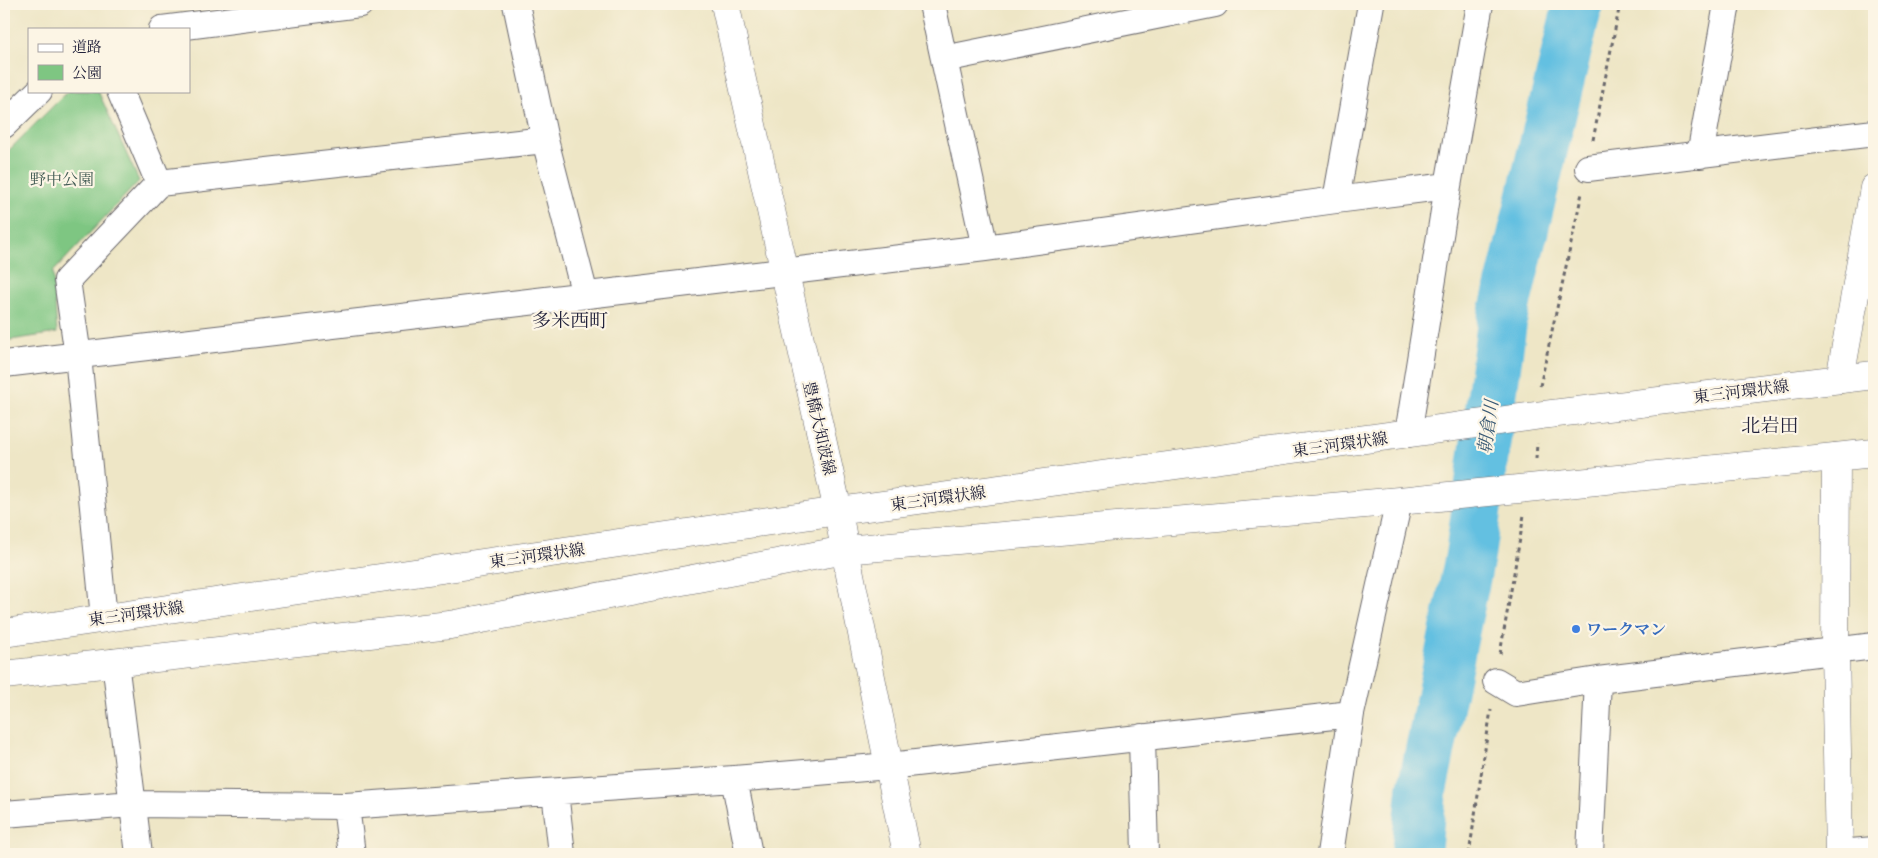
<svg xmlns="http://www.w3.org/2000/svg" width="1878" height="858" font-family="Cardo,'Noto Serif JP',serif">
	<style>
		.green { fill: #7ec682; stroke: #50745e }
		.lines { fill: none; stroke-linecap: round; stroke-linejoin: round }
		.river { stroke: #63c0e1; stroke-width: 50 }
		.street-casing { stroke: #69676c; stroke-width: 28 }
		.secondary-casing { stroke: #69676c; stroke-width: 29 }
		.primary-casing { stroke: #69676c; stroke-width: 29 }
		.path { stroke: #69676c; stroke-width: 3; stroke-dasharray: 4 4; stroke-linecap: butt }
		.street { stroke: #fff; stroke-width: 26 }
		.secondary { stroke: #fff; stroke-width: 28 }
		.primary { stroke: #fff; stroke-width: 28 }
		.shop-dot { fill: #3f7fe0; stroke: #fcf5e5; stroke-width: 2 }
		.labels { text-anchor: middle; stroke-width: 4.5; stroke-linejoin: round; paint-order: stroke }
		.park-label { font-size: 16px; fill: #425b54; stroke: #fcf5e5 }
		.street-label { font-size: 16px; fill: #22223b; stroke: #fcf5e5 }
		.shop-label { font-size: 16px; font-weight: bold; fill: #366cbe; stroke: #fcf5e5; text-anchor: start }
		.water-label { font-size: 18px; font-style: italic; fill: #395975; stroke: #fcf5e5 }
		.quarter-label { font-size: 19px; fill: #22223b; stroke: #fcf5e5 }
	</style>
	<rect width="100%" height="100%" fill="#fcf5e5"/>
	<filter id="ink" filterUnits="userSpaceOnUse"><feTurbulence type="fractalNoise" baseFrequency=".02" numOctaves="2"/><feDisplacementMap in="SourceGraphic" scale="10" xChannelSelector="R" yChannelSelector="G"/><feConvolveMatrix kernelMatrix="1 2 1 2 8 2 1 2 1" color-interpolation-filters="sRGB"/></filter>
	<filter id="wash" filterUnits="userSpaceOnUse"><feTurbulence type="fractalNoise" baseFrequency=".0096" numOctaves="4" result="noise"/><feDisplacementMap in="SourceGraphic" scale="20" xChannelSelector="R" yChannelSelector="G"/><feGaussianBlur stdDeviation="1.12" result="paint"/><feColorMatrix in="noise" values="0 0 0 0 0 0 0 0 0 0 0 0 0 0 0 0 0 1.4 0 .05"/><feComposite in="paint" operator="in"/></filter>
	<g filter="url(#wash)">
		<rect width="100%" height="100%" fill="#eee6c6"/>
		<!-- green -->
		<path class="green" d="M 68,91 L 98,91 L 139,181 L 53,272 L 57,333 L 4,341 L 4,155 Z"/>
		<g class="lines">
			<!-- river -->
			<path class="river" d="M 1416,854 L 1422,790 L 1470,556 L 1503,315 L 1578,4"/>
		</g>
	</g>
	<g filter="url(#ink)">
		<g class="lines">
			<defs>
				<path id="street" d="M 516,4 L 545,140 L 585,295
					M 932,4 L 985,248
					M 162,29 L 360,4
					M 944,59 L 1215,4
					M 120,91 L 159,183
					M 4,125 L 39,91
					M 1700,155 L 1727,4
					M 1588,168 L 1874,133
					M 1336,200 L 1371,4
					M 4,364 L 985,248 L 1336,200 L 1448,186
					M 1408,434 L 1448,186 L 1480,4
					M 104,618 L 78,356 L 67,280 L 159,183 L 545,140
					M 115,662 L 139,854
					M 1496,681 L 1516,693 L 1598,680 L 1874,646
					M 1142,737 L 1145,854
					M 734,779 L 749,854
					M 555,792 L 562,854
					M 346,806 L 352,854
					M 4,814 L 133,804 L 346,806 L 734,779 L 889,766 L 1351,714
					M 1839,853 L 1874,850
					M 1330,854 L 1351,714 L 1399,501
					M 1590,854 L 1598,680"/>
				<path id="secondary" d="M 1840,379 L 1874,188
					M 1836,457 L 1835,650 L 1839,854"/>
				<path id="primary" d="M 725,4 L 838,511 L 845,550 L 907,854
					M 4,633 L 838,511 L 1542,415 L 1874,375
					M 4,675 L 450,625 L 845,550 L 1399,501 L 1874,453"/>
			</defs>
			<!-- street casing -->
			<use href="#street" class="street-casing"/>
			<!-- secondary casing -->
			<use href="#secondary" class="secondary-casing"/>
			<!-- primary casing -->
			<use href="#primary" class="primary-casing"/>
			<!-- path -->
			<path class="path" d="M 1593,140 L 1620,4
				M 1540,386 L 1582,193
				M 1536,459 L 1537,443
				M 1500,654 L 1524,515
				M 1469,854 L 1491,710"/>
			<!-- street -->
			<use href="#street" class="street"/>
			<!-- secondary -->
			<use href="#secondary" class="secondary"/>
			<!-- primary -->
			<use href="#primary" class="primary"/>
		</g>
	</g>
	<!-- markers -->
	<circle class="shop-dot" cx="1576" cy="629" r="5"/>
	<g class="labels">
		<!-- park labels -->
		<g class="park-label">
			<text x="62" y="185">野中公園</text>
		</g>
		<!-- street labels -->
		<g class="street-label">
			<text transform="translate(1741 391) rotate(-7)" y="6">東三河環状線</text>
			<text transform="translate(820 428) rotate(77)" y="6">豊橋大知波線</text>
			<text transform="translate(1340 444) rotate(-8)" y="6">東三河環状線</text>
			<text transform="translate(938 498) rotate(-8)" y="6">東三河環状線</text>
			<text transform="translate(537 555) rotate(-8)" y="6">東三河環状線</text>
			<text transform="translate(136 613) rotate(-8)" y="6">東三河環状線</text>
		</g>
		<!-- shop labels -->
		<g class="shop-label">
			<text x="1586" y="635">ワークマン</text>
		</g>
		<!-- water labels -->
		<g class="water-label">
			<text transform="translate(1488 427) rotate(-82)" y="6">朝倉川</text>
		</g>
		<!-- quarter labels -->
		<g class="quarter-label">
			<text x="570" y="327">多米西町</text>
			<text x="1770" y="432">北岩田</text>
		</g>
	</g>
	<!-- margin -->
	<rect width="1878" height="858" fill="none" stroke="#fcf5e5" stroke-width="20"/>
	<!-- legend -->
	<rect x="28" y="28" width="162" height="65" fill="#fcf5e5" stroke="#a5a1a1"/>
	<rect x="38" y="44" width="25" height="8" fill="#ffffff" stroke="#a5a1a1"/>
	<text x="72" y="52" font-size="15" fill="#22223b">道路</text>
	<rect x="38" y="65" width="25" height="15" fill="#7ec682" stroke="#a5a1a1"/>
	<text x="72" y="78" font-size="15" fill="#22223b">公園</text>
</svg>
